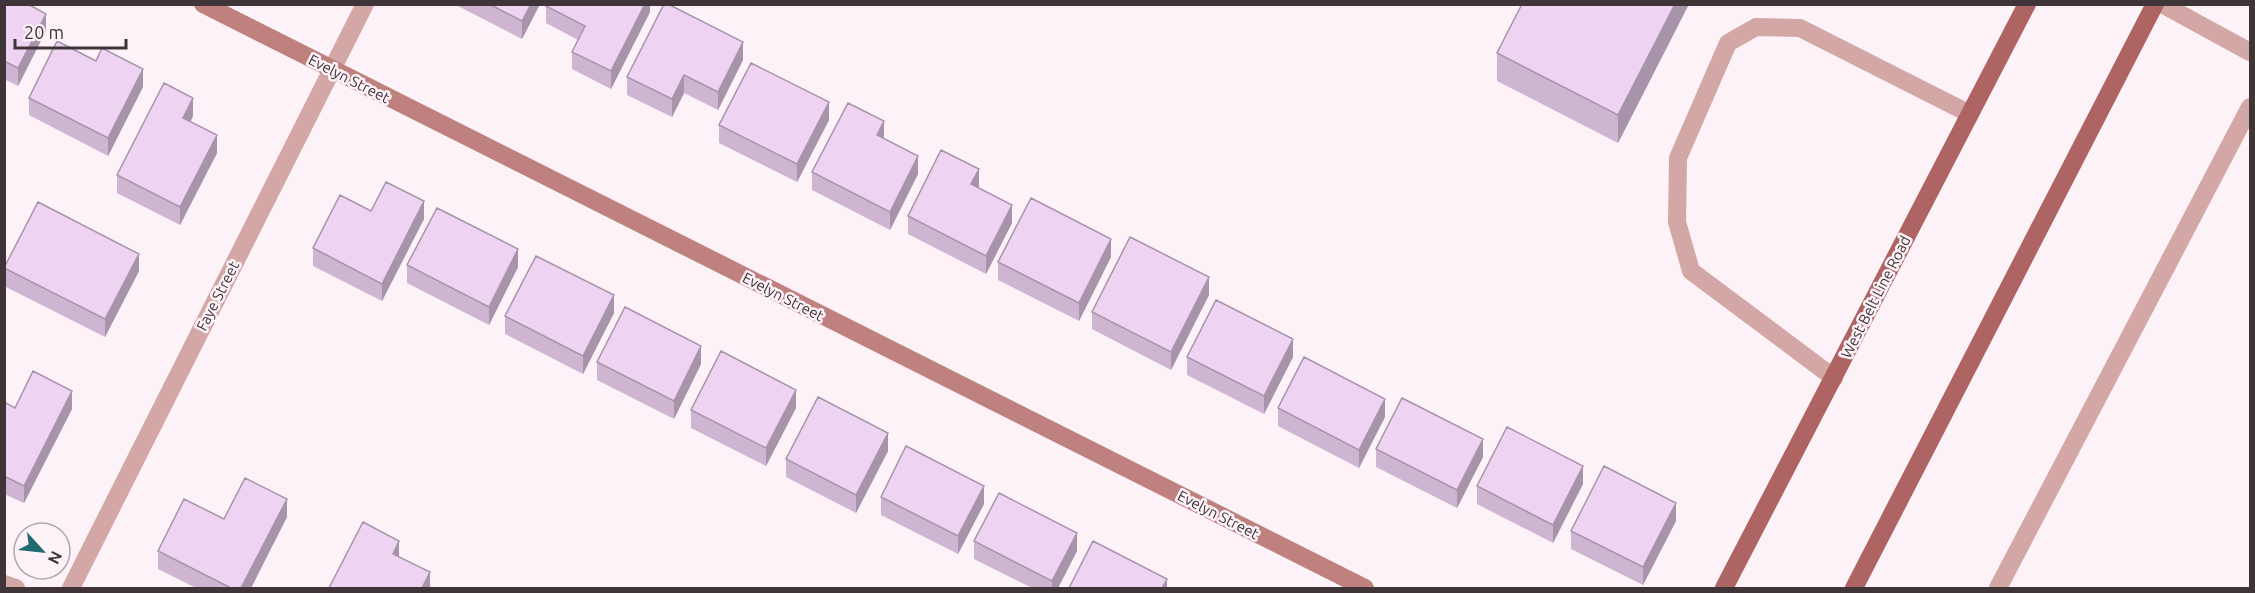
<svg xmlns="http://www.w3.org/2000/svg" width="2255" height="593" font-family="Ubuntu,sans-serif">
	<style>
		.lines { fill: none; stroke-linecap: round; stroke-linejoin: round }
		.lane { stroke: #d2a7a5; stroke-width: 18 }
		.street { stroke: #d2a7a5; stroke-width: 18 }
		.secondary { stroke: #be817e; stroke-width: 18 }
		.primary { stroke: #ad6463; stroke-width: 18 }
		.wall { fill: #ceb5d1 }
		.shaded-wall { fill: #a794aa }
		.building { fill: #efd3f3; stroke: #a794aa; stroke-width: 1.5 }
		.labels { text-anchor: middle; stroke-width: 5; stroke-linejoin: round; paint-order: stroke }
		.street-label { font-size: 15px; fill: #3f3438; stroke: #fdf2f7 }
	</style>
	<rect width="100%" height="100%" fill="#fdf2f7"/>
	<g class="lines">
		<!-- lane -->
		<path class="lane" d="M 2162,4 L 2250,52
			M 1834,378 L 1691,271 L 1677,222 L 1678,158 L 1728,43 L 1756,27 L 1800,28 L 1970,114
			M 1998,588 L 2250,107"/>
		<!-- street -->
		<path class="street" d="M 4,584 L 16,588
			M 71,588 L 365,4"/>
		<!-- secondary -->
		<path class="secondary" d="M 203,4 L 1365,588"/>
		<!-- primary -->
		<path class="primary" d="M 1724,588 L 2027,4
			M 1854,588 L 2155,4"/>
	</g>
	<!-- wall -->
	<path class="wall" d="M 4,4 L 46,31 L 18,86 L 4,79 Z
		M 454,4 L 540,4 L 522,39 Z
		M 650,4 L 650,12 L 611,89 L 572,69 L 572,52 L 578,40 L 546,23 L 546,6 Z
		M 1689,4 L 1618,143 L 1497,81 L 1497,53 Z
		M 743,60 L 718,110 L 684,93 L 672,117 L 627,95 L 627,77 Z
		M 143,87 L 108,156 L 29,115 L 29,98 Z
		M 193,116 L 191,122 L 217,153 L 180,225 L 117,193 L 117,175 Z
		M 829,120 L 797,182 L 719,143 L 719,125 Z
		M 884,139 L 918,174 L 890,230 L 812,190 L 812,172 Z
		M 978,188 L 1012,223 L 986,274 L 908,234 L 908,216 Z
		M 371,211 L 424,219 L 382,301 L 313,266 L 313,248 Z
		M 1111,257 L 1079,321 L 998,280 L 998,262 Z
		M 407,265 L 518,267 L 489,325 L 407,283 Z
		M 4,267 L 139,271 L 105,337 L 4,286 Z
		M 1209,295 L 1171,370 L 1092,329 L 1092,312 Z
		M 614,313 L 583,374 L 505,334 L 505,316 Z
		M 1187,357 L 1293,357 L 1264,414 L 1187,375 Z
		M 597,362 L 701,364 L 674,419 L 597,380 Z
		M 4,402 L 15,408 L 72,409 L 24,503 L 4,494 Z
		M 796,408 L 766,466 L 691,428 L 691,410 Z
		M 1278,408 L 1385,417 L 1359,468 L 1278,426 Z
		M 1376,449 L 1483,457 L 1457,508 L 1376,467 Z
		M 888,451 L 856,513 L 786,477 L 786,459 Z
		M 1583,484 L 1553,543 L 1477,504 L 1477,486 Z
		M 881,497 L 984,504 L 958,554 L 881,515 Z
		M 287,517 L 251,588 L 196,588 L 158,569 L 158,551 L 224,519 Z
		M 1676,521 L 1643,585 L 1571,549 L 1571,531 Z
		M 974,541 L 1077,551 L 1058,588 L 1032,588 L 974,559 Z"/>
	<!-- shaded-wall -->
	<path class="shaded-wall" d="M 531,4 L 540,4 L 522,39 L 522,21 Z
		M 645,4 L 650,4 L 650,12 L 611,89 L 611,71 Z
		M 1675,4 L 1689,4 L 1618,143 L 1618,115 Z
		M 46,14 L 46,31 L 18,86 L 18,68 Z
		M 743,42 L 743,60 L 718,110 L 718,92 Z
		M 143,69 L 143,87 L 108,156 L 108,138 Z
		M 684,75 L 684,93 L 672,117 L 672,99 Z
		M 193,98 L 193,116 L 183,136 L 183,118 Z
		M 829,102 L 829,120 L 797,182 L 797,164 Z
		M 884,121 L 884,139 L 877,135 Z
		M 217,135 L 217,153 L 180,225 L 180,207 Z
		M 918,156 L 918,174 L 890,230 L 890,212 Z
		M 979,169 L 979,187 L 971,202 L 971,184 Z
		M 424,201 L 424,219 L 382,301 L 382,284 Z
		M 1012,205 L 1012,223 L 986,274 L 986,256 Z
		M 1111,239 L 1111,257 L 1079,321 L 1079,303 Z
		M 518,249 L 518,267 L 489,325 L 489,307 Z
		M 139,254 L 139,271 L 105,337 L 105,319 Z
		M 1209,277 L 1209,295 L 1171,370 L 1171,352 Z
		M 614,295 L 614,313 L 583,374 L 583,356 Z
		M 1293,339 L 1293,357 L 1264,414 L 1264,396 Z
		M 701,346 L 701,364 L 674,419 L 674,401 Z
		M 796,390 L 796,408 L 766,466 L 766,448 Z
		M 72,391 L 72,409 L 24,503 L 24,486 Z
		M 1385,399 L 1385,417 L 1359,468 L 1359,450 Z
		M 888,433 L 888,451 L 856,513 L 856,495 Z
		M 1483,439 L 1483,457 L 1457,508 L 1457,490 Z
		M 1583,466 L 1583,484 L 1553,543 L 1553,525 Z
		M 984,486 L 984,504 L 958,554 L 958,536 Z
		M 287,499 L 287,517 L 251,588 L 241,588 Z
		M 1676,503 L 1676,521 L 1643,585 L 1643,567 Z
		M 1077,533 L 1077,551 L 1058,588 L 1052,588 L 1052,581 Z
		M 399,541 L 399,559 L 393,554 Z
		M 430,572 L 430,588 L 422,588 Z
		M 1167,579 L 1167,588 L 1162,588 Z"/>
	<!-- building -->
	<path class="building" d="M 4,4 L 28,4 L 46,14 L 18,68 L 4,61 Z
		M 489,4 L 531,4 L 522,21 Z
		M 547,4 L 645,4 L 611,71 L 572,52 L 585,26 L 546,6 Z
		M 664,4 L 668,4 L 743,42 L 718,92 L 684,75 L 672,99 L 627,77 Z
		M 1522,4 L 1675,4 L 1618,115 L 1497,53 Z
		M 57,41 L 96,61 L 102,48 L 143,69 L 108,138 L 29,98 Z
		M 751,63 L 829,102 L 797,164 L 719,125 Z
		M 164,83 L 193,98 L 183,118 L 217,135 L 180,207 L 117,175 Z
		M 848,103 L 884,121 L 877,135 L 918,156 L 890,212 L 812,172 Z
		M 941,150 L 979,169 L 971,184 L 1012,205 L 986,256 L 908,216 Z
		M 386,182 L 424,201 L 382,284 L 313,248 L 340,195 L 371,211 Z
		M 1031,198 L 1111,239 L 1079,303 L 998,262 Z
		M 38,202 L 139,254 L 105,319 L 4,268 Z
		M 437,208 L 518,249 L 489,307 L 407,265 Z
		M 1130,237 L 1209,277 L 1171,352 L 1092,312 Z
		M 536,256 L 614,295 L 583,356 L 505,316 Z
		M 1216,300 L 1293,339 L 1264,396 L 1187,357 Z
		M 625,307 L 701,346 L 674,401 L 597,362 Z
		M 721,351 L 796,390 L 766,448 L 691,410 Z
		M 1304,357 L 1385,399 L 1359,450 L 1278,408 Z
		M 33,371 L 72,391 L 24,486 L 4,476 L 4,402 L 15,408 Z
		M 818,397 L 888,433 L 856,495 L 786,459 Z
		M 1402,398 L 1483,439 L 1457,490 L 1376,449 Z
		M 1507,427 L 1583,466 L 1553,525 L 1477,486 Z
		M 906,446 L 984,486 L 958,536 L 881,497 Z
		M 1604,466 L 1676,503 L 1643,567 L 1571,531 Z
		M 245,478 L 287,499 L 241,588 L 231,588 L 158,551 L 184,499 L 224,519 Z
		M 999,493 L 1077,533 L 1052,581 L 974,541 Z
		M 363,522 L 399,541 L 393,554 L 430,572 L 422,588 L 329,588 Z
		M 1093,541 L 1167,579 L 1162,588 L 1069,588 Z"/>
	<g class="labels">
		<!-- street labels -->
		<g class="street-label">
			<text transform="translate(349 79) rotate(27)" y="5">Evelyn Street</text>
			<text transform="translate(218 296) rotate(-63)" y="5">Faye Street</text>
			<text transform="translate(783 297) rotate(27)" y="5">Evelyn Street</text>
			<text transform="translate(1876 297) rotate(-63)" y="5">West Belt Line Road</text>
			<text transform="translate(1218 515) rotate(27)" y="5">Evelyn Street</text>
		</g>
	</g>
	<!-- border -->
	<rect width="2255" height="593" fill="none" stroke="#3f3438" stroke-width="12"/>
	<!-- north arrow -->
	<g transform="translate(42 551) rotate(117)"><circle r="28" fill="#fdf2f7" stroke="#b1a6ab" stroke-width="1.5"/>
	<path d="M0-4.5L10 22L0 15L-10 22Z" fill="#1f6b71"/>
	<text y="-9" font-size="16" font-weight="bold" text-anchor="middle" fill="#3f3438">N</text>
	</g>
	<!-- scale -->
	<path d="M15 39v9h111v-9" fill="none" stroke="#3f3438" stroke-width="3"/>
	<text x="24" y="39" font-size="18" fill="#3f3438" stroke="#fdf2f7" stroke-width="4.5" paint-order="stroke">20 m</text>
</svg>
